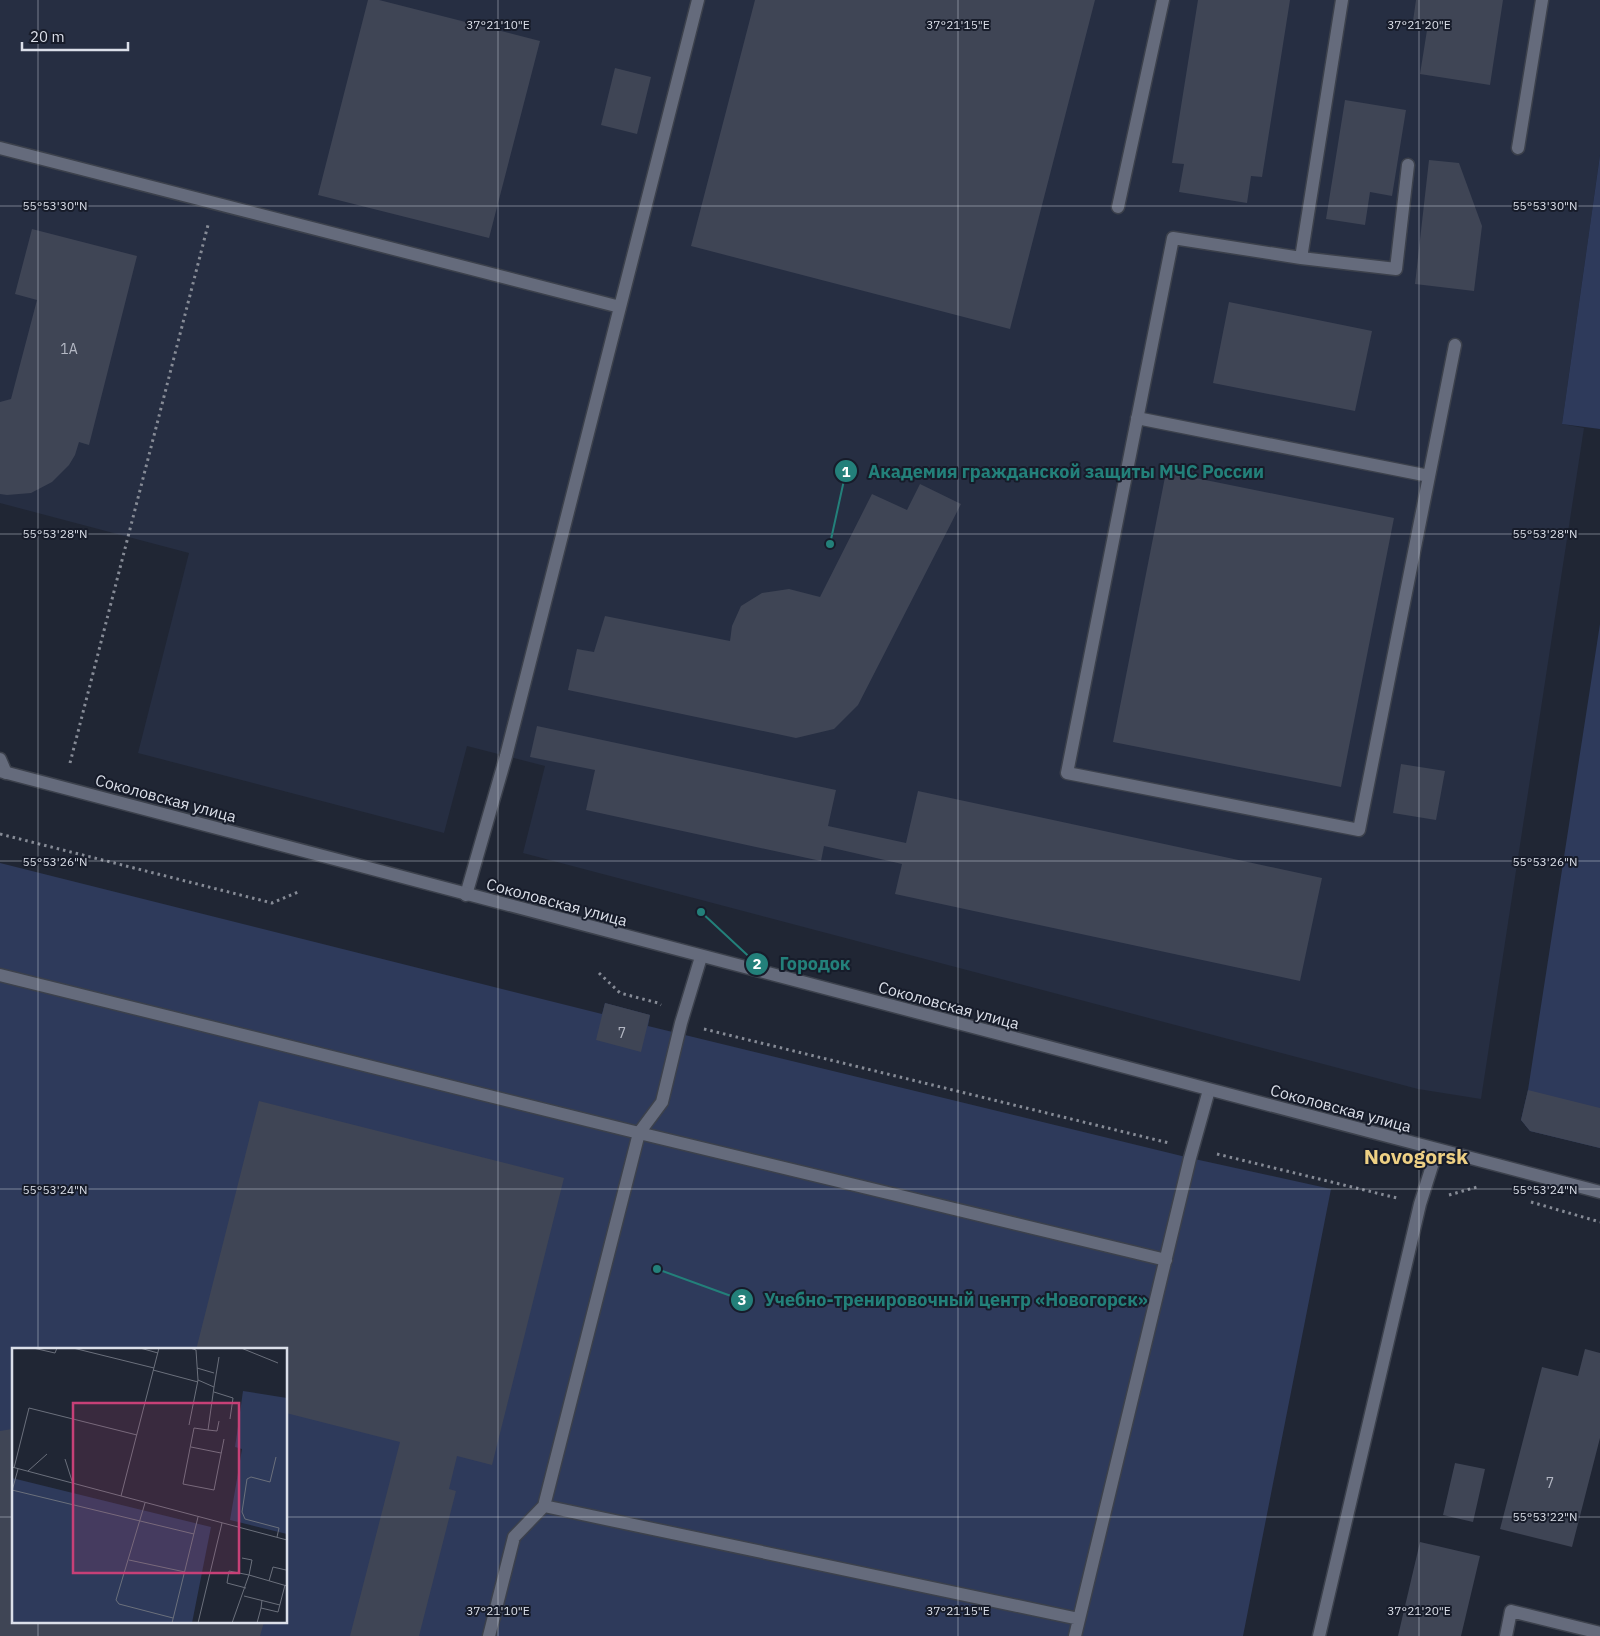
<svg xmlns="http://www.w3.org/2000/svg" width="1600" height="1636" font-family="'IBM Plex Sans',sans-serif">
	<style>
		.built { fill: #262e42 }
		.green { fill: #2e3a5b; fill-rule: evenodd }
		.building { fill: #3f4555 }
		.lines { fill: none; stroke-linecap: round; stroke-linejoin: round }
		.service-casing { stroke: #3c414c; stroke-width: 15 }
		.tertiary-casing { stroke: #3c414c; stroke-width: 15 }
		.path { stroke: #868b96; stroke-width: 3; stroke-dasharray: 2.5 4; stroke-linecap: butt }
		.service { stroke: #656b7c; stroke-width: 12 }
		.tertiary { stroke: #656b7c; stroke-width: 12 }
		.ticks { fill: none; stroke: #dbdfe9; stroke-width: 1; stroke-opacity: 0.45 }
		.labels { text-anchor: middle; stroke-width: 4; stroke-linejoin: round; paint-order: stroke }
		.number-label { font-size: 14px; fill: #b4b8c4 }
		.street-label { font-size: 16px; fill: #dbdfe9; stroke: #171c2a }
		.district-label { font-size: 21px; font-weight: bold; fill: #eed084; stroke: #171c2a }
		.inset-road { fill: none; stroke: #6b707c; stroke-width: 1 }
		.view { fill: #c74077; fill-opacity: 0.15; stroke: #c74077; stroke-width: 2.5 }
		.inset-edge { fill: none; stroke: #dbdfe9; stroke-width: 2.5 }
		.ticks-label { font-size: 12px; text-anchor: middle; fill: #dbdfe9; stroke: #171c2a; stroke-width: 4; stroke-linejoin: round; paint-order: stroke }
		.leader { fill: none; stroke: #23807a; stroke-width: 2 }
		.callout-dot { fill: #23807a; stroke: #171c2a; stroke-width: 2 }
		.mark-label { font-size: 15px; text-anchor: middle; font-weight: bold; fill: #fff }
		.callout-label { font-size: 18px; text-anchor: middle; font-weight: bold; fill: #23807a; stroke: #171c2a; stroke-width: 4; stroke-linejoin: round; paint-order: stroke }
	</style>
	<rect width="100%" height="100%" fill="#202634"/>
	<!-- built -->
	<path class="built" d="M 0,0 L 1600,0 L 1600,155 L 1562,424 L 1584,428 L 1481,1099 L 1418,1089 L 523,853 L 545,766 L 467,746 L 444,833 L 138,753 L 189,553 L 0,503 Z"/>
	<!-- green -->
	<path class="green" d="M 1600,155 L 1600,429 L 1562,424 Z
		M 1600,624 L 1600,1148 L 1530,1131 L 1521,1120 L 1528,1090 Z
		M 0,863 L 602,1014 L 605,1003 L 650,1015 L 648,1026 L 1190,1158 L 1331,1189 L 1243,1636 L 0,1636 ZM 14,1350 L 286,1350 L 286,1622 L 14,1622 Z"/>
	<!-- building -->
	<path class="building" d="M 368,0 L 379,0 L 540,41 L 489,238 L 318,195 Z
		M 755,0 L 1095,0 L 1010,329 L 691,246 Z
		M 1198,0 L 1290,0 L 1262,177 L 1251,176 L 1247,203 L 1179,192 L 1184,164 L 1172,163 Z
		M 1416,0 L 1503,0 L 1490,85 L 1420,74 L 1428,24 L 1413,21 Z
		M 615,68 L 651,77 L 637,134 L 601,125 Z
		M 1345,100 L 1406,110 L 1392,196 L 1370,192 L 1365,225 L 1326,219 Z
		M 1429,160 L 1459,163 L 1482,226 L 1474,291 L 1415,284 Z
		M 32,229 L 137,256 L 89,445 L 79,442 L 75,455 L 69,465 L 52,482 L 31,493 L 7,495 L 0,494 L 0,402 L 11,399 L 37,300 L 15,294 Z
		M 1229,302 L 1372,331 L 1355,411 L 1213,383 Z
		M 1166,472 L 1394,518 L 1341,787 L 1113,742 Z
		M 920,484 L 961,504 L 858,705 L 834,729 L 796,738 L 568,690 L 577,649 L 594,652 L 605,616 L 730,641 L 732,626 L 741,606 L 762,593 L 789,589 L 820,597 L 872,494 L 907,510 Z
		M 537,726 L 836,790 L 828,826 L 906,843 L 918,791 L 1322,878 L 1300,981 L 895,894 L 902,864 L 824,846 L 821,861 L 586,810 L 595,770 L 530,757 Z
		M 1401,764 L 1445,771 L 1436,820 L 1393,813 Z
		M 605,1003 L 650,1015 L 641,1052 L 596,1040 Z
		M 1528,1090 L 1600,1108 L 1600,1148 L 1530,1131 L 1521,1120 Z
		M 259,1101 L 564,1178 L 492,1465 L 457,1456 L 449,1489 L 456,1491 L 419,1636 L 350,1636 L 400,1442 L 286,1413 L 286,1350 L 196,1350 Z
		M 1585,1349 L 1600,1353 L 1600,1438 L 1572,1547 L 1500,1529 L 1542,1367 L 1578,1376 Z
		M 12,1429 L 14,1429 L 14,1622 L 264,1622 L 260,1636 L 0,1636 L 0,1431 Z
		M 1455,1463 L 1485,1469 L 1473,1522 L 1443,1515 Z
		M 1420,1542 L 1480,1556 L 1461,1636 L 1398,1636 Z"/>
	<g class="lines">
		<defs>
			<path id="service" d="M 1342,0 L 1301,258 L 1173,238 L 1067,773 L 1359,830 L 1455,345
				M 0,148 L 620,307
				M 1518,148 L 1542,0
				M 1118,207 L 1163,0
				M 1301,258 L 1396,269 L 1408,165
				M 1137,418 L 1429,476
				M 0,759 L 6,773
				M 466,895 L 506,756 L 698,0
				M 0,975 L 639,1133 L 1166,1260
				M 544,1506 L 1079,1619
				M 489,1636 L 514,1537 L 544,1506 L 639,1133 L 662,1102 L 681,1023 L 701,957
				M 1075,1636 L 1190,1158 L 1209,1090
				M 1319,1636 L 1420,1204 L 1437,1150
				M 1506,1636 L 1511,1611 L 1600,1633"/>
			<path id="tertiary" d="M 0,771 L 1600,1192"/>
		</defs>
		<!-- service casing -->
		<use href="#service" class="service-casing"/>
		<!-- tertiary casing -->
		<use href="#tertiary" class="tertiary-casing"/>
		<!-- path -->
		<path class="path" d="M 70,763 L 208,225
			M 0,834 L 272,903 L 298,892
			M 599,973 L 620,993 L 658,1003 L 661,1005
			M 704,1029 L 1169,1143
			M 1217,1154 L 1397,1198
			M 1449,1195 L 1477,1187
			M 1531,1202 L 1600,1222"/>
		<!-- service -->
		<use href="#service" class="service"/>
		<!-- tertiary -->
		<use href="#tertiary" class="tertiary"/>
	</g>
	<!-- ticks -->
	<path class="ticks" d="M 38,0 L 38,1350M 498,0 L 498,1636M 958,0 L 958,1636M 1419,0 L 1419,1636M 0,206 L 1600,206M 0,534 L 1600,534M 0,861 L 1600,861M 0,1189 L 1600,1189M 0,1517 L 14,1517M 286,1517 L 1600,1517M 38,1622 L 38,1636"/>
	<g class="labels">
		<!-- number labels -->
		<g class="number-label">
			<text x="69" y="354">1А</text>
			<text x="622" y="1038">7</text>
			<text x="1550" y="1488">7</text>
		</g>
		<!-- street labels -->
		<g class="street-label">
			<text transform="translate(166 798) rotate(15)" y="6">Соколовская улица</text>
			<text transform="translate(557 902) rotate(15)" y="6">Соколовская улица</text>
			<text transform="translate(949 1005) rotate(15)" y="6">Соколовская улица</text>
			<text transform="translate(1341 1108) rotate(15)" y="6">Соколовская улица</text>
		</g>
		<!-- district labels -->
		<g class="district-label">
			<text x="1416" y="1164">Novogorsk</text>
		</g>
	</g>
	<!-- overview -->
	<g transform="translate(12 1348)">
		<rect width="275" height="275" fill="#202634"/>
		<path d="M 231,43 L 275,50 L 275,186 L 218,172 L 230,101 L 223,99 ZM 0,130 L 199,179 L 180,275 L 0,275 Z" fill="#2e3a5b"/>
		<path class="inset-road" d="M 21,0 L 43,5 L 45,0M 61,0 L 142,20M 128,0 L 146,5M 229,0 L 266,15M 185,20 L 202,25M 141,22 L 186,34M 186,32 L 202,39 L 196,82 L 182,80 L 171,136 L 202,142 L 212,91M 202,39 L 207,9M 202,44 L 221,50 L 218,71M 177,77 L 186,32 L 184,2 L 178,0M 196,82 L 205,83 L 207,73M 179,99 L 209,105M 264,109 L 258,134 L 239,129 L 235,131 L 230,164 L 233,171 L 267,180 L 265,189M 53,111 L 61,136M 0,119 L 275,192M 2,120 L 17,60 L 125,87M 16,123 L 35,106M 0,142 L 182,186M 0,143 L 6,121M 109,148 L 147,0M 133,155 L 104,252 L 107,256 L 161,270M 230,210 L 240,212 L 237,227 L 217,223 L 215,235 L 234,240M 117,212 L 173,224M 257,233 L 261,219 L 274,222M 232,248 L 268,257M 250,252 L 249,260 L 266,264 L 273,237M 160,275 L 186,169M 186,275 L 210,175M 220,275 L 237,227 L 275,238M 245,275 L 249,260"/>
		<path class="view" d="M 61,55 L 227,55 L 227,225 L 61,225 Z"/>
		<rect width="275" height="275" class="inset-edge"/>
	</g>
	<g class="ticks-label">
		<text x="498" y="29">37°21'10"E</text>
		<text x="958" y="29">37°21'15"E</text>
		<text x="1419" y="29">37°21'20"E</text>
		<text x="55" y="210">55°53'30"N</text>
		<text x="1545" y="210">55°53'30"N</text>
		<text x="55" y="538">55°53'28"N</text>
		<text x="1545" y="538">55°53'28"N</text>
		<text x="55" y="866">55°53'26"N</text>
		<text x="1545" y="866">55°53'26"N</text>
		<text x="55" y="1194">55°53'24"N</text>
		<text x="1545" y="1194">55°53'24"N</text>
		<text x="1545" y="1521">55°53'22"N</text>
		<text x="498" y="1615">37°21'10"E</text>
		<text x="958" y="1615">37°21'15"E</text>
		<text x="1419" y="1615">37°21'20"E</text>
	</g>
	<!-- callouts -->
	<path class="leader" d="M830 544L846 471M701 912L757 964M657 1269L742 1300"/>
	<g class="callout-dot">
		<circle cx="830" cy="544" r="5"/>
		<circle cx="701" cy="912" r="5"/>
		<circle cx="657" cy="1269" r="5"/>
		<circle cx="846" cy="471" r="12"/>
		<circle cx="757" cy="964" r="12"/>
		<circle cx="742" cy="1300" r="12"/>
	</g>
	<g class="mark-label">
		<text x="846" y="477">1</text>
		<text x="757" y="969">2</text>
		<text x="742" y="1305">3</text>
	</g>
	<g class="callout-label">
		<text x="1066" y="478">Академия гражданской защиты МЧС России</text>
		<text x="815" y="970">Городок</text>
		<text x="956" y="1306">Учебно-тренировочный центр «Новогорск»</text>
	</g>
	<!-- scale -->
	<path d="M22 42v8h106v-8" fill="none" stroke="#dbdfe9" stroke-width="2.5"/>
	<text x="30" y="42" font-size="15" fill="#dbdfe9" stroke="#171c2a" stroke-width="4" paint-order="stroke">20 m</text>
</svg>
